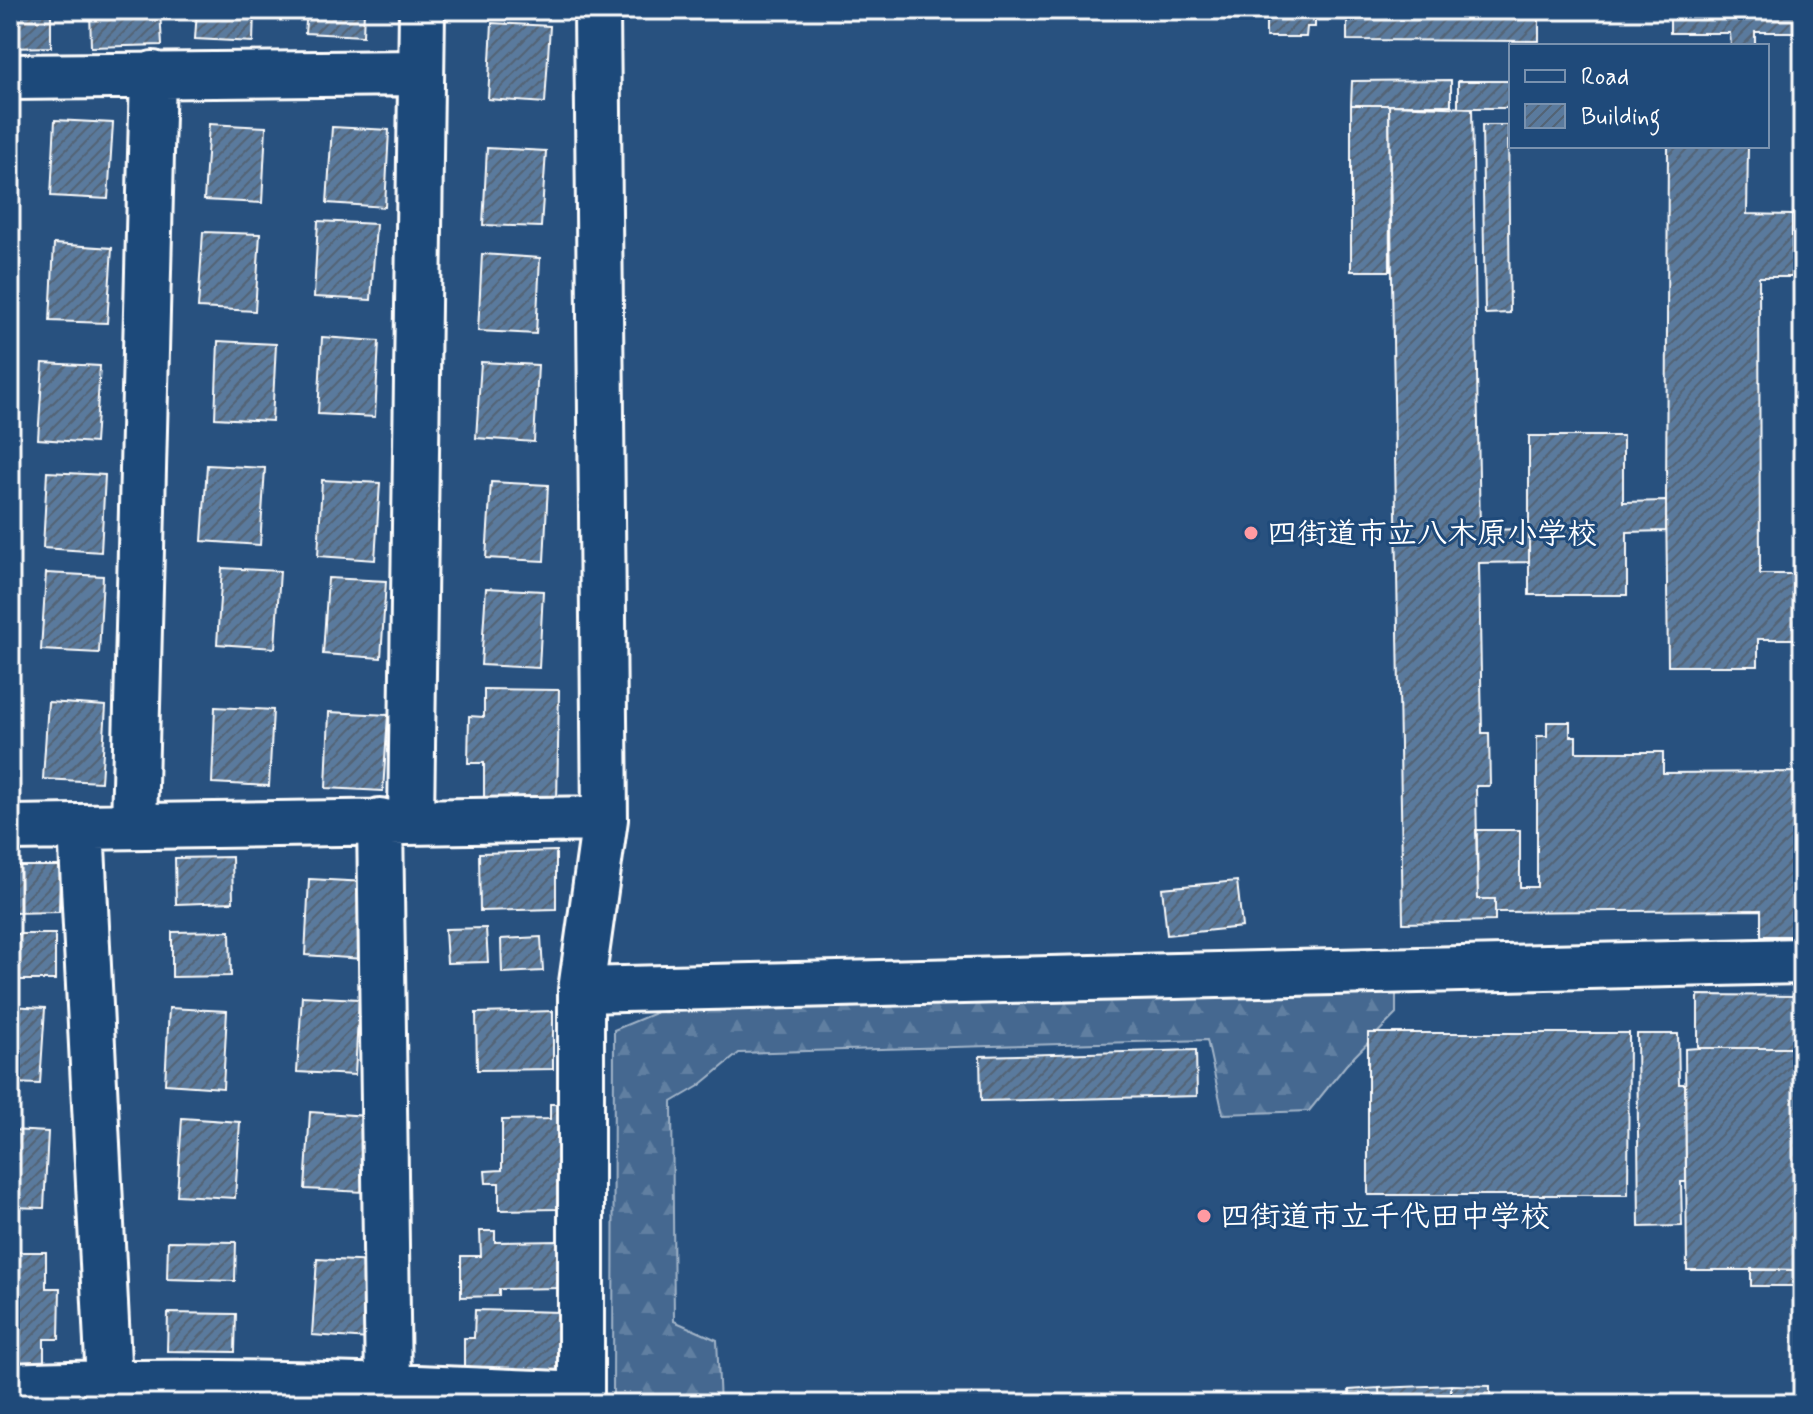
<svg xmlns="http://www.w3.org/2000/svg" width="1813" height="1414" font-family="Mynerve,'Klee One',sans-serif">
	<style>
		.forest { fill: url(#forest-firs); stroke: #a2b4c8; stroke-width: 2 }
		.building { fill: url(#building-hatch); stroke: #fff; stroke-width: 2 }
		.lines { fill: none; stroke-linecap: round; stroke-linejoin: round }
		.street-casing { stroke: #fff; stroke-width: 50 }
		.street { stroke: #1f4a7a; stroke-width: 44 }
		.poi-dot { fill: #ff9aa2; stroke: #1f4a7a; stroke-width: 3 }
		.labels { text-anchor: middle; stroke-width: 6; stroke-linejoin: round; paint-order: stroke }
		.poi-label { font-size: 30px; font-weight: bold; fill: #fff; stroke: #1f4a7a; text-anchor: start }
	</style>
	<defs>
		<pattern id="forest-firs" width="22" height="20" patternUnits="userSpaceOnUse" patternTransform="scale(2)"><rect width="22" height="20" fill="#446890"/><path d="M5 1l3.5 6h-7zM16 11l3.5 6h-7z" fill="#607fa1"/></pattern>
		<pattern id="building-hatch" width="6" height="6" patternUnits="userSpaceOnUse" patternTransform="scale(2)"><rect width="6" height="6" fill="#5a7a9d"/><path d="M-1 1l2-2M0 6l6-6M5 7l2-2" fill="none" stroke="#536374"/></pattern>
	</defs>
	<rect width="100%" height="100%" fill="#28517f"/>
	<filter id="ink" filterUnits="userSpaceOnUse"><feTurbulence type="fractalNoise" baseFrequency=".0125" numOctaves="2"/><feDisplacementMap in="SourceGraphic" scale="16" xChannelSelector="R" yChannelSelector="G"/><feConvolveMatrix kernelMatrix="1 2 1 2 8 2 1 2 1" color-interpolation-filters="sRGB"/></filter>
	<g filter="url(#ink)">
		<!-- forest -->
		<path class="forest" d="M 1396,988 L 1396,1014 L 1346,1065 L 1309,1111 L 1223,1114 L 1207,1040 L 739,1053 L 699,1086 L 672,1102 L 674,1321 L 717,1340 L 720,1404 L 613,1404 L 614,1030 L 672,1006 Z"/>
		<!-- building -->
		<path class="building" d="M 10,10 L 51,10 L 51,47 L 10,48 Z
			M 90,10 L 160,10 L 162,45 L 91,47 Z
			M 197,10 L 254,10 L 253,42 L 195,39 Z
			M 307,10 L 364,10 L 363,36 L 305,33 Z
			M 1266,10 L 1315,10 L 1315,27 L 1307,27 L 1306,37 L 1266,37 Z
			M 1347,10 L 1539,10 L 1539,41 L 1347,40 Z
			M 1670,10 L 1803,10 L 1803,32 L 1755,32 L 1755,46 L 1731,46 L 1730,33 L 1670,33 Z
			M 492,23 L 550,26 L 545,103 L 488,99 Z
			M 1451,80 L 1451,105 L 1351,105 L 1352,81 Z
			M 1458,81 L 1511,81 L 1511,108 L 1458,108 Z
			M 1351,105 L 1389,105 L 1390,271 L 1351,271 Z
			M 1389,105 L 1472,108 L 1480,530 L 1529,529 L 1529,562 L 1479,563 L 1482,733 L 1489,733 L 1490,786 L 1476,786 L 1478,899 L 1495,899 L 1495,921 L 1403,923 Z
			M 55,120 L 113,123 L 108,199 L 51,196 Z
			M 209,124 L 266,127 L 262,203 L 204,200 Z
			M 1482,125 L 1508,125 L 1510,313 L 1485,314 Z
			M 332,127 L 389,130 L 385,207 L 327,203 Z
			M 1668,146 L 1748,146 L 1747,214 L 1792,215 L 1792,277 L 1759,277 L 1760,574 L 1803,574 L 1803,639 L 1758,639 L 1758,666 L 1668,666 L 1666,501 Z
			M 487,148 L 546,151 L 541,227 L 483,225 Z
			M 318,221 L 376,224 L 371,300 L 314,297 Z
			M 203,232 L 260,234 L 255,311 L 198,308 Z
			M 54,244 L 112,248 L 107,323 L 50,321 Z
			M 482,254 L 540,258 L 536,334 L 478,331 Z
			M 322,337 L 379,341 L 375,417 L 318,414 Z
			M 218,341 L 276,344 L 272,421 L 215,418 Z
			M 481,362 L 538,365 L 534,442 L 476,438 Z
			M 43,363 L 100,366 L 95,443 L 38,439 Z
			M 1529,436 L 1623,436 L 1623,502 L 1666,501 L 1666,531 L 1627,532 L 1627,595 L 1529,595 Z
			M 207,465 L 265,468 L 260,545 L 202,541 Z
			M 47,472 L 105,475 L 101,552 L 43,548 Z
			M 322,480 L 380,483 L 375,560 L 318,556 Z
			M 491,482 L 548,485 L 544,561 L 486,558 Z
			M 222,568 L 280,571 L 275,648 L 217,644 Z
			M 46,573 L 103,576 L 99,653 L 41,650 Z
			M 328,578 L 386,581 L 381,658 L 323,654 Z
			M 486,588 L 543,591 L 539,668 L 481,665 Z
			M 10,684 L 13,684 L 10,786 Z
			M 484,689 L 559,690 L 557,804 L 484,803 L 484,763 L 468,763 L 469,716 L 484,717 Z
			M 48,702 L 106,706 L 101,782 L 43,779 Z
			M 215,707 L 273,710 L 269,786 L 212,783 Z
			M 329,712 L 388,715 L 383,791 L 326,788 Z
			M 1547,722 L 1570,722 L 1570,736 L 1576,736 L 1576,752 L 1663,752 L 1663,773 L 1799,772 L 1799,833 L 1803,833 L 1803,936 L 1761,936 L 1761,910 L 1495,912 L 1495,899 L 1478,899 L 1476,830 L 1520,830 L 1520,887 L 1537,887 L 1537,736 L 1547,736 Z
			M 556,851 L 556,909 L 480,911 L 479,853 Z
			M 232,857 L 233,902 L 176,904 L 175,858 Z
			M 10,866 L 60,866 L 59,912 L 10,913 Z
			M 309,879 L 367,882 L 363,959 L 305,955 Z
			M 1237,881 L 1242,927 L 1167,935 L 1162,888 Z
			M 486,928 L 488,962 L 447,963 L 445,929 Z
			M 230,931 L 231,976 L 172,977 L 172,932 Z
			M 10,934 L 55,934 L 55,980 L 10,980 Z
			M 541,937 L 543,971 L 502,973 L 501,939 Z
			M 1698,995 L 1803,996 L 1803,1048 L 1698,1048 Z
			M 302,996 L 359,999 L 355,1075 L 297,1072 Z
			M 10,1006 L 45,1008 L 40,1084 L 10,1083 Z
			M 169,1008 L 227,1011 L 223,1088 L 165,1084 Z
			M 553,1011 L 553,1069 L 477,1070 L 476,1013 Z
			M 1368,1033 L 1629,1033 L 1628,1195 L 1368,1195 Z
			M 1637,1034 L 1678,1034 L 1679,1084 L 1685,1084 L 1686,1182 L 1681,1182 L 1682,1226 L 1639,1227 Z
			M 1698,1048 L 1803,1048 L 1803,1270 L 1687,1270 L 1685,1049 Z
			M 1196,1050 L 1197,1096 L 981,1101 L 980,1056 Z
			M 550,1104 L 567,1104 L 567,1148 L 557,1149 L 557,1209 L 499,1210 L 499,1183 L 486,1183 L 485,1171 L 502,1170 L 502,1120 L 550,1119 Z
			M 310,1112 L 367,1116 L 364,1192 L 305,1189 Z
			M 182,1118 L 240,1122 L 235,1198 L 177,1195 Z
			M 10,1130 L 48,1132 L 44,1208 L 10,1207 Z
			M 480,1231 L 495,1231 L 495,1242 L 559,1241 L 559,1288 L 499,1289 L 499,1296 L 461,1297 L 461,1256 L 481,1256 Z
			M 168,1241 L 236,1242 L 235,1281 L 167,1279 Z
			M 10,1252 L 46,1252 L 46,1288 L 60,1288 L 59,1339 L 44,1339 L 44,1367 L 10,1368 Z
			M 317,1259 L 374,1262 L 369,1339 L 312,1335 Z
			M 1751,1269 L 1802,1270 L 1802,1286 L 1751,1286 Z
			M 475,1310 L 561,1312 L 560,1372 L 464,1370 L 464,1338 L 474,1338 Z
			M 168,1313 L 236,1314 L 235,1352 L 167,1351 Z
			M 1451,1385 L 1451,1404 L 1380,1404 L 1379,1388 Z
			M 1451,1385 L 1490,1386 L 1490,1404 L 1451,1404 Z
			M 1379,1388 L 1380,1404 L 1350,1404 L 1349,1390 Z"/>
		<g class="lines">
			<defs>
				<path id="street" d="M 10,77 L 421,73
					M 380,821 L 388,1386
					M 411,821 L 422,10
					M 134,825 L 153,74
					M 81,827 L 109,1382
					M 10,828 L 605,819
					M 581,990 L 1803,961
					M 10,1386 C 200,1378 391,1386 581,1395 L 581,990 L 605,819 L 597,10"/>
			</defs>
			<!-- street casing -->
			<use href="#street" class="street-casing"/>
			<!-- street -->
			<use href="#street" class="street"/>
		</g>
	</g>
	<!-- markers -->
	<g class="poi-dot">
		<circle cx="1251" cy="533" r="8"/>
		<circle cx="1204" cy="1216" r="8"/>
	</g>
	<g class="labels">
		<!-- poi labels -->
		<g class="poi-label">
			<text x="1267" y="543">四街道市立八木原小学校</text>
			<text x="1220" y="1226">四街道市立千代田中学校</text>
		</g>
	</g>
	<!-- margin -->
	<rect width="1813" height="1414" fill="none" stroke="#1f4a7a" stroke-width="40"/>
	<rect x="20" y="20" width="1773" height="1374" fill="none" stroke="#fff" stroke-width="3" filter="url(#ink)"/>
	<!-- legend -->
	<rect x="1509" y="44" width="260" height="104" fill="#1f4a7a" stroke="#7992af" stroke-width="2"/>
	<rect x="1525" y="70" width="40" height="12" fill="#1f4a7a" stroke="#7992af" stroke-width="2"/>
	<text x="1581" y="84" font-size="24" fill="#ffffff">Road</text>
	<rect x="1525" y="104" width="40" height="24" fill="url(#building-hatch)" stroke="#7992af" stroke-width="2"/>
	<text x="1581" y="124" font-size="24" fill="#ffffff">Building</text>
</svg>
